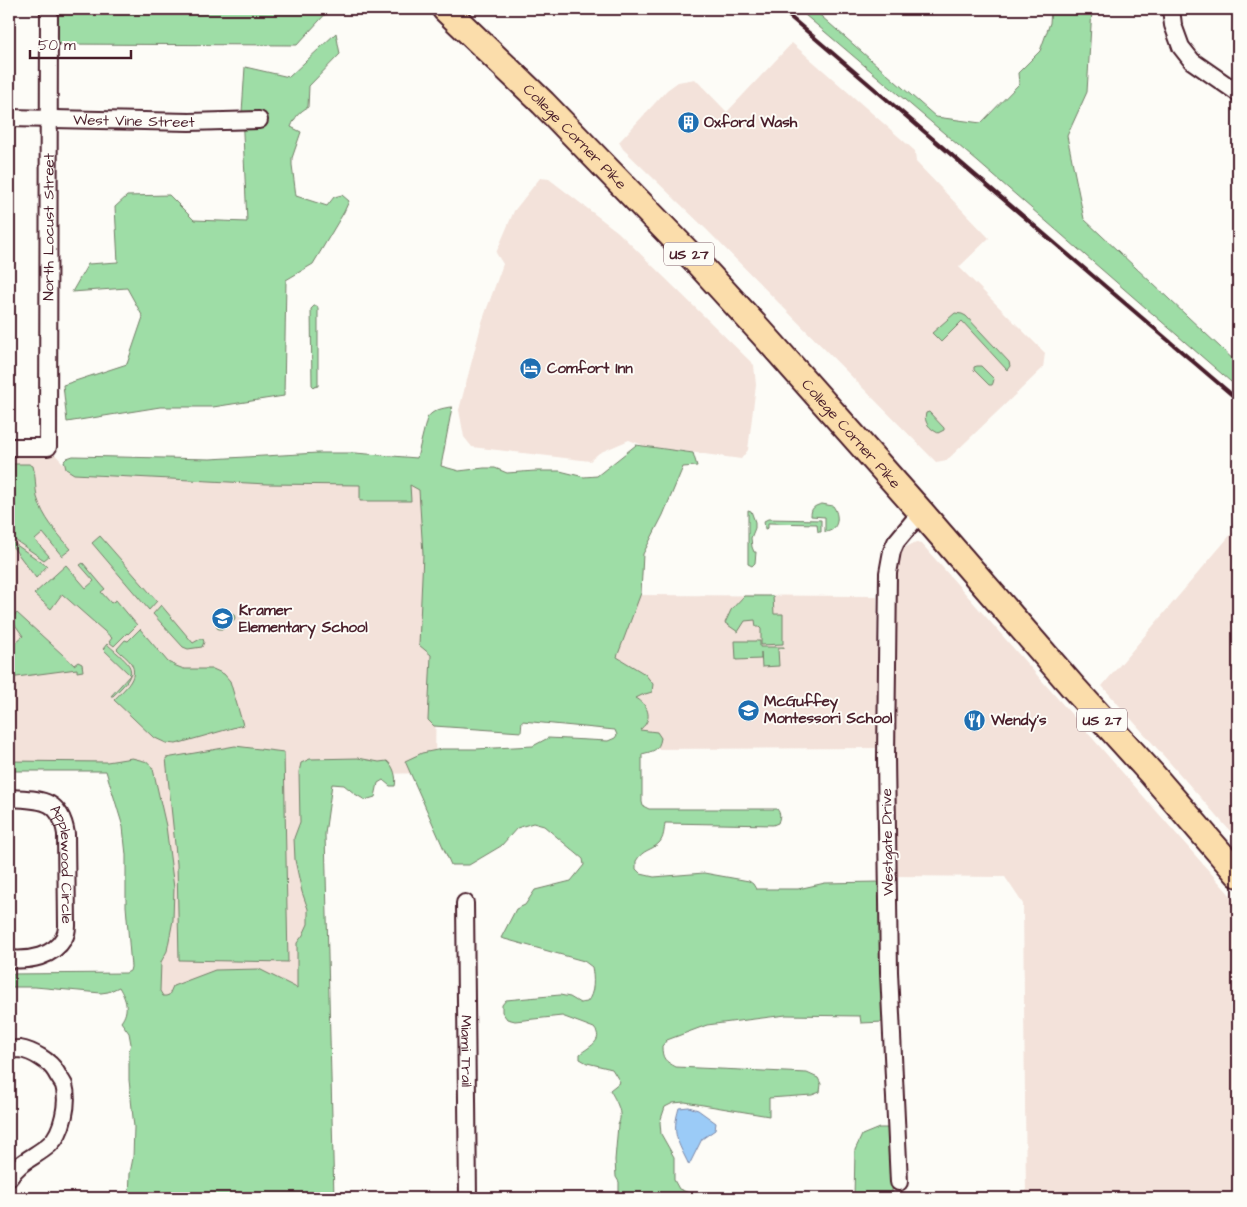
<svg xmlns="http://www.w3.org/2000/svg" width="1247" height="1207" font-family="'Architects Daughter',sans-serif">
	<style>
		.built { fill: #f3e2da }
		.green { fill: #9edda6; stroke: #747e68 }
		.water { fill: #9bcbf7; stroke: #7b86a5 }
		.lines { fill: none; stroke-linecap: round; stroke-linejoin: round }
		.minor-casing { stroke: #4a1f2b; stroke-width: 20 }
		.highway-casing { stroke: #4a1f2b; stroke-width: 29 }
		.minor { stroke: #fdfcf7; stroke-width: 16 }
		.highway { stroke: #fbddab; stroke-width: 25 }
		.rail { stroke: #4a1f2b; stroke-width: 4 }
		.labels { text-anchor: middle; stroke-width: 4; stroke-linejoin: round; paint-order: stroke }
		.shield { fill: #fdfcf7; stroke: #806168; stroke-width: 1 }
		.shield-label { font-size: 14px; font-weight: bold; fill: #4a1f2b }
		.street-label { font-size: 15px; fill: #4a1f2b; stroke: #fdfcf7 }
		.poi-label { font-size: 15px; font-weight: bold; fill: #4a1f2b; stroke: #fdfcf7; text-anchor: start }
	</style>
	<rect width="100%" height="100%" fill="#fdfcf7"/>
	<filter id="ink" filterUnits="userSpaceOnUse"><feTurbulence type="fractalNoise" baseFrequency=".02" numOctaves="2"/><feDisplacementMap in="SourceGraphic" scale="10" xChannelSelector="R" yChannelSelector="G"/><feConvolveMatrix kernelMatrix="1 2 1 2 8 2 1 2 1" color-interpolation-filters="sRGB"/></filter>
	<g filter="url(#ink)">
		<!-- built -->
		<path class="built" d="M 792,43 L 915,151 L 916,162 L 989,238 L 959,267 L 1045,353 L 1043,368 L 947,460 L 936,462 L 706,229 L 623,149 L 619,142 L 667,90 L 678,82 L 695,79 L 727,112 Z
			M 540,178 L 549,179 L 618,232 L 754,365 L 756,385 L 748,450 L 741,459 L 645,446 L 629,440 L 599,453 L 590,461 L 472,447 L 464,437 L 459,410 L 482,322 L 503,264 L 496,253 L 514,211 Z
			M 9,447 L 48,447 L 64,464 L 438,468 L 435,773 L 310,775 L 313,1013 L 145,1013 L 140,771 L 9,771 Z
			M 1238,526 L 1238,840 L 1102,686 Z
			M 916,542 L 921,543 L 1238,904 L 1238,1198 L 1026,1198 L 1023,904 L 1005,877 L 893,876 L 893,606 L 899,559 L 901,553 L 906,547 Z
			M 617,595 L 877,596 L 877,748 L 619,749 Z"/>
		<!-- green -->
		<path class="green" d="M 49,9 L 330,9 L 297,45 L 49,44 Z
			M 798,9 L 813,9 L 936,117 L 981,123 L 1019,84 L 1018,73 L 1040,51 L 1050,23 L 1051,9 L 1092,9 L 1087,92 L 1067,136 L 1084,219 L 1238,364 L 1238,388 L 978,162 Z
			M 336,33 L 340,54 L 309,86 L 308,107 C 299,112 295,117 291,127 L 301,132 L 292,158 L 292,165 L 296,196 L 327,206 L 334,197 L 342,195 L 349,201 L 344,212 L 313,264 L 286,280 L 284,396 L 213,407 L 160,407 L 67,422 L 63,385 L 127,364 L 143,317 L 127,288 L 72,292 L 88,264 L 118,262 L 115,207 L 127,196 L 169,195 L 194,220 L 247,222 L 242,112 L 245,67 L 289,77 Z
			M 314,306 L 317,306 L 318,308 L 318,386 L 314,387 L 312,385 L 311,309 Z
			M 955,313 L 962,314 L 966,316 L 1009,362 L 1010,366 L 1007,370 L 962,321 L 941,342 L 932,333 Z
			M 977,366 L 981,366 L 994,379 L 993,383 L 992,385 L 989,385 L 974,370 L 974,367 Z
			M 452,407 L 441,466 L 459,471 L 484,468 L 495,468 L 507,473 L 535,471 L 560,471 L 584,477 L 597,476 L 636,445 L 693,453 L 697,466 L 683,467 L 663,515 L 643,554 L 641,593 L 617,657 L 645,674 L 653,684 L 652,692 L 642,695 L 636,698 C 644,702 652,713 646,723 C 645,726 642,727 640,730 L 657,732 L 661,738 C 659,751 653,751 642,754 L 642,802 L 643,806 L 649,809 L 777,809 C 781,814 780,817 778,823 L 773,825 L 665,823 C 664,830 664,838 659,843 C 651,851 643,849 636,861 L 636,869 L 641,874 L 654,877 L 704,873 L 749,881 L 753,884 L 756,889 L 798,889 L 825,883 L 879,882 L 884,1022 L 861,1023 L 860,1016 L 786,1015 L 707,1025 L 667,1040 L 662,1046 C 662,1059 665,1061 676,1067 L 807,1073 L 818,1078 L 821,1084 L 820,1092 L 812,1095 L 769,1098 L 769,1116 L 685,1102 L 673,1103 L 665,1107 L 660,1122 L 661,1134 L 674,1157 L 674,1180 L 679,1189 L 702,1198 L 619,1198 L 619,1182 L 616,1177 L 615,1160 L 618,1125 C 624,1113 616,1101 610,1090 L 620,1082 L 612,1069 L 587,1063 L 580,1059 L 580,1054 C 588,1047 605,1041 594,1028 L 562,1016 L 515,1021 L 507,1019 L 502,1012 L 502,1005 L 506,1000 L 560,995 L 570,997 L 580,1003 L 587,1002 C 595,993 594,978 592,967 L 584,961 L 501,938 L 516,909 L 525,905 L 535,890 L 571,881 L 584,865 L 583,859 L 544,826 L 533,823 L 517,828 L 501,846 L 469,865 L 451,865 L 405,761 L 422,753 L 442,749 L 476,749 L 533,746 L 548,738 L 608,741 L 615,738 L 617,735 L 615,730 L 522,721 L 521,732 L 434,726 L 428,720 L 431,655 L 419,645 L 423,554 L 419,490 L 410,485 L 411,501 L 360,501 L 360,485 L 267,484 L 74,474 L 66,469 L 64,461 L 67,458 L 73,456 L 210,459 L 318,453 L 355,453 L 417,458 L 427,418 C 433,410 442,408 452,407 Z
			M 929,412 L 944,428 L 944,430 L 938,433 C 930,429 923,422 926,413 Z
			M 9,464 L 29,464 L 33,466 C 36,475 35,487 37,497 C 43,518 57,533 71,549 L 62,556 L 43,533 L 35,540 L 49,556 L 44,560 L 9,536 Z
			M 822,504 L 833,506 C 840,515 839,531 825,532 L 825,517 L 811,516 C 811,508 814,506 822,504 Z
			M 748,510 L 751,511 L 755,522 L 755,528 L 751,538 L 752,547 L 754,552 L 756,552 L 755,563 L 752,566 L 748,564 Z
			M 768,519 L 821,520 L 821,532 L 818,532 L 817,524 L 768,523 L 768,528 L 765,529 L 764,521 Z
			M 100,536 L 157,601 L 149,610 L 92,543 Z
			M 9,540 L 47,566 L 36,578 L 9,542 Z
			M 83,563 L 105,589 L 101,592 L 111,603 L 116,600 L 137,625 L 128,634 L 127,633 L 114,646 L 109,642 L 112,638 L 62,594 L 51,609 L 34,594 L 66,565 L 86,588 L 94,581 L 80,565 Z
			M 744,596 L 773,596 L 774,614 L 783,614 L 783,644 L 761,645 L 761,629 L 759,627 L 756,627 L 755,620 L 745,621 L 738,632 L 725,623 L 731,610 Z
			M 161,605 L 193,643 L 200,639 L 203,639 L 204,642 L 202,647 L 188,649 L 183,647 L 153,614 Z
			M 17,613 L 74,665 L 78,662 L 82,664 L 83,671 L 77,672 L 77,669 L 9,678 L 9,648 L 23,636 L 11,619 Z
			M 229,613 L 234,614 L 235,618 L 234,620 L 223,629 L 219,629 L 217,628 L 217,624 Z
			M 140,629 L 168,662 L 176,666 L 184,669 L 213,669 L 224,674 L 230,681 L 243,725 L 176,744 L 166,743 L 153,737 L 114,700 C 123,690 140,678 131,663 C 128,658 121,654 117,649 L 125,640 L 128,641 Z
			M 735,641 L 760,641 L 760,647 L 784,647 L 784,648 L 778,649 L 779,666 L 762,667 L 761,652 L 761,659 L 736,660 Z
			M 107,644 C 132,667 142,669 113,696 L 111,696 L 130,675 L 103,649 Z
			M 235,746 L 284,752 L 288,962 L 179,960 L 177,864 L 166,758 Z
			M 132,758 L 148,762 L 153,769 L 166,826 L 174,888 L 173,920 L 167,951 L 161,962 L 160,991 L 163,996 L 166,996 L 169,995 L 173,986 L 215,970 L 259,969 L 297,988 L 297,943 L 303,935 L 308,924 L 308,909 L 302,892 L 295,860 L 294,838 L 300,822 L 299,772 L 301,763 L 310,759 L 358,758 L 379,762 L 387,761 C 394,766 397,778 395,786 L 390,786 L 383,780 L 378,783 L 375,797 L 365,800 L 355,794 L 344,785 L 332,784 L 325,834 L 334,1198 L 129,1198 L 130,1173 L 133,1158 L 134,1127 L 129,1080 L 129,1051 L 131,1044 L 129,1033 L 121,1022 C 130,1010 126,999 119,987 L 108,992 L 101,993 L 35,987 L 9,987 L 9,974 L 126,973 L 130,971 L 131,967 L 126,906 L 126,855 L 123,827 L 106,771 L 9,771 L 9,761 L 107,762 Z
			M 879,1128 L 893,1128 L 892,1198 L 854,1198 L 855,1150 L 862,1135 Z"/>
		<!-- water -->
		<path class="water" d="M 689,1107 L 698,1110 L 716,1123 L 715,1130 L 702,1139 L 689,1165 C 678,1142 671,1134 679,1108 Z"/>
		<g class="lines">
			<defs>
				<g id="minor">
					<path d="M 1171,9 L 1173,25 L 1181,47 L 1192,61 L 1238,93"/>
					<path id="s1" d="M 9,118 L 189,122 L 259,120"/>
					<path id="s2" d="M 9,447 L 48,447 L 49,9"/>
					<path id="s3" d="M 9,798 C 39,800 60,797 66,834 L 67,926 C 67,930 66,934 64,938 C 53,957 29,961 9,959"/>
					<path id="s4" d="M 465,903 L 468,1198"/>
					<path d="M 9,1050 C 12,1049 17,1049 20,1049 C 32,1051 50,1061 56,1072 C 58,1076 62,1081 64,1085 C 69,1102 63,1132 50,1144 C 36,1157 20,1160 9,1178"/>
					<path d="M 899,1182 L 889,972 L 886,757 L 888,573 L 892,551 L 896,542 L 921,512"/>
				</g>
				<g id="highway">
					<path id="s5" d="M 445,9 L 543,103 L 697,262 L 763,334 L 921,512 L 1073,687 L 1151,773 L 1238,874"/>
				</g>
			</defs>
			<!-- minor casing -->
			<use href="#minor" class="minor-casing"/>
			<!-- highway casing -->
			<use href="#highway" class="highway-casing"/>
			<!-- minor -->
			<use href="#minor" class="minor"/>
			<!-- highway -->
			<use href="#highway" class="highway"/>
			<!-- rail -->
			<path class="rail" d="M 781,9 L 1238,400"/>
		</g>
	</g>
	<!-- icons -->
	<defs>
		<symbol id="building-disc" viewBox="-11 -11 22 22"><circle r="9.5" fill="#1f6fb2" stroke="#fdfcf7"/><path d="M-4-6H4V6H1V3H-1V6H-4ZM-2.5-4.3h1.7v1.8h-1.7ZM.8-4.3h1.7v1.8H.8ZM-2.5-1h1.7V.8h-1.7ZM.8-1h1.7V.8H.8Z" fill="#fff"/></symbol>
		<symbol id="hotel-disc" viewBox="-11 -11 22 22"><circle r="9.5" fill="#1f6fb2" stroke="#fdfcf7"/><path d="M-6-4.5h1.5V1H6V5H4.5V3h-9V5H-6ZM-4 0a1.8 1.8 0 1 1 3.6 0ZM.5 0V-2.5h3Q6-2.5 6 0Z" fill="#fff"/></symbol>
		<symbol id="school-disc" viewBox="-11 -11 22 22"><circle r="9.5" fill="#1f6fb2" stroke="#fdfcf7"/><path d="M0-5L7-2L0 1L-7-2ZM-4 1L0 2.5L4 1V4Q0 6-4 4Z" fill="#fff"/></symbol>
		<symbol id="restaurant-disc" viewBox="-11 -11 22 22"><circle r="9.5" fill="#1f6fb2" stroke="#fdfcf7"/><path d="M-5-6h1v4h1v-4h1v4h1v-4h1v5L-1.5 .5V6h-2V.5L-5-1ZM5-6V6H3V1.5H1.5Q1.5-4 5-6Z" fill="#fff"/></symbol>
	</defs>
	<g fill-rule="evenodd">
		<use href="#building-disc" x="676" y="110" width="25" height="25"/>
		<use href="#hotel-disc" x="518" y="356" width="25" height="25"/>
		<use href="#school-disc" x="210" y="606" width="25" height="25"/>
		<use href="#school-disc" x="736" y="698" width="25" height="25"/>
		<use href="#restaurant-disc" x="962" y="708" width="25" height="25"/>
	</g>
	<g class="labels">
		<!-- shield labels -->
		<g class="shield">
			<rect x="664" y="242.5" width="50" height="23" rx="4"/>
			<rect x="1077" y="708.5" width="50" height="23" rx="4"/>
		</g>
		<g class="shield-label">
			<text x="689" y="259">US 27</text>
			<text x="1102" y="725">US 27</text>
		</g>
		<!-- street labels -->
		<g class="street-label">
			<text dy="5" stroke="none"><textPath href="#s1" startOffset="125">West Vine Street</textPath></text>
			<text dy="5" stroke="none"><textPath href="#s5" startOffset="182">College Corner Pike</textPath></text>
			<text dy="5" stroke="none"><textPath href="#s2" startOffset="259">North Locust Street</textPath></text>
			<text dy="5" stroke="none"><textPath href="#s5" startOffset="588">College Corner Pike</textPath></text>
			<text transform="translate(887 842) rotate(-91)" y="5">Westgate Drive</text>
			<text dy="5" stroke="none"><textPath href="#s3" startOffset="106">Applewood Circle</textPath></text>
			<text dy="5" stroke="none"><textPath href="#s4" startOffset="148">Miami Trail</textPath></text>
		</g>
		<!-- poi labels -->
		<g class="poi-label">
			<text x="704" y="127">Oxford Wash</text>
			<text x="547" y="373">Comfort Inn</text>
			<text x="239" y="615">Kramer<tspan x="239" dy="17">Elementary School</tspan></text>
			<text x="764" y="706">McGuffey<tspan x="764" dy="17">Montessori School</tspan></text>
			<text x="991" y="725">Wendy's</text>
		</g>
	</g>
	<!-- margin -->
	<rect width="1247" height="1207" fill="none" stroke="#fdfcf7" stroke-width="30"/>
	<rect x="15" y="15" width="1217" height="1177" fill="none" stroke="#4a1f2b" stroke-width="2" filter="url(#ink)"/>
	<!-- scale -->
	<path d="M30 50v8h101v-8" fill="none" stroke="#4a1f2b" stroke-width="2.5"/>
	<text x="38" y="50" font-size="15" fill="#4a1f2b" stroke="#fdfcf7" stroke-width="4" paint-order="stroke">50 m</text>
</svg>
